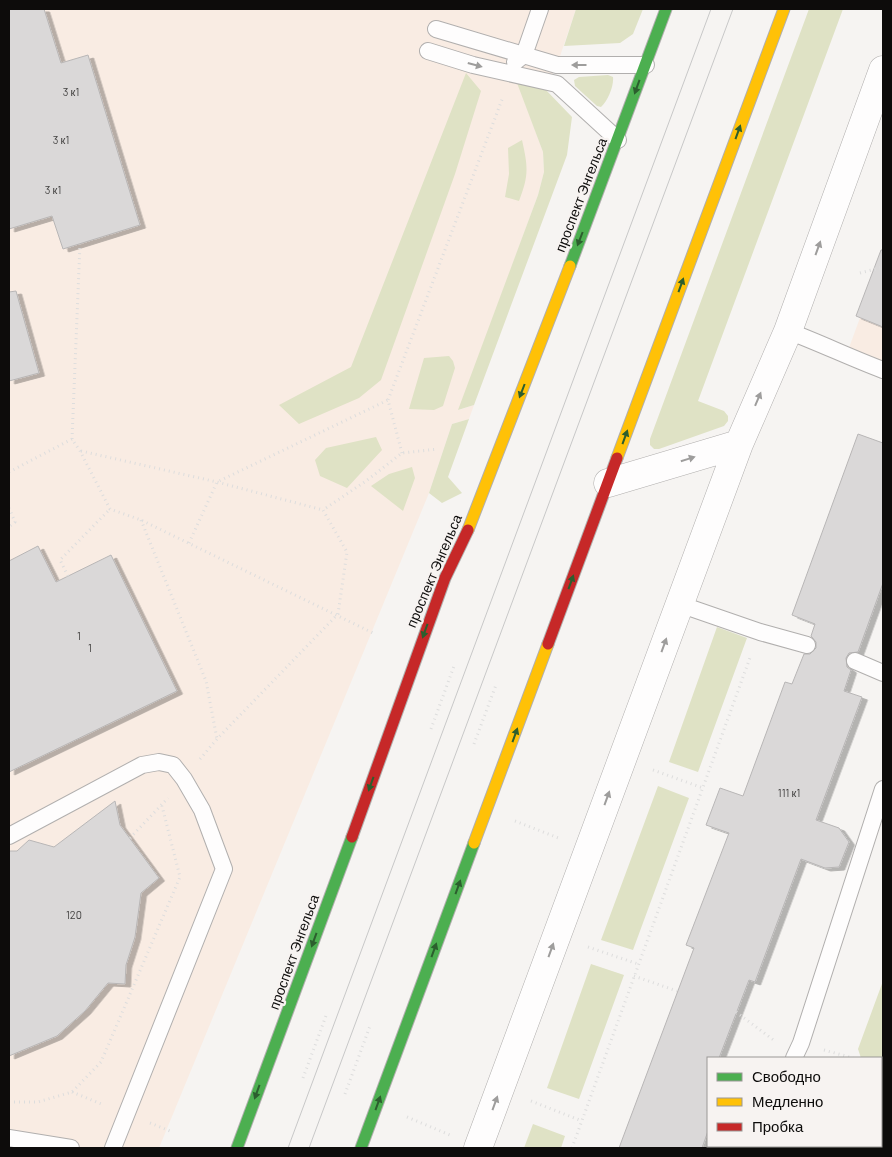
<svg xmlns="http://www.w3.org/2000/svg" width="892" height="1157" font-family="Barlow,sans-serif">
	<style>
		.commercial { fill: #f9ece3 }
		.green { fill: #dfe2c5 }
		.building { fill: #dad8d8; stroke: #b8b6b6; filter: url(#shadow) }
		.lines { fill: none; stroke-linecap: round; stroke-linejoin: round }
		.lane-casing { stroke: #b1afae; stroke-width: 18 }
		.street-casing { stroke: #b1afae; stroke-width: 29 }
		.fast-casing { stroke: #b1afae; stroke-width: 13 }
		.slow-casing { stroke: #b1afae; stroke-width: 13 }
		.jam-casing { stroke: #b1afae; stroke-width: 13 }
		.path { stroke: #ddd; stroke-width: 3; stroke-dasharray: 1 4; stroke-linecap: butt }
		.lane { stroke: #fefdfd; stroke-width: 16 }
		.street { stroke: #fefdfd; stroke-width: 28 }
		.fast { stroke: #4caf50; stroke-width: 11 }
		.slow { stroke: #ffc107; stroke-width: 11 }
		.jam { stroke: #c62828; stroke-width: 11 }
		.tram { stroke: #c8c8c8; stroke-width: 1 }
		.oneway { fill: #9e9d9c }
		.oneway2 { fill: #2c5e2e }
		.labels { text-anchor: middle; stroke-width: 4.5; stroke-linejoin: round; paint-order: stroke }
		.number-label { font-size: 11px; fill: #403f3e }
		.street-label { font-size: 14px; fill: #0d0c0b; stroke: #f7f3f1 }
	</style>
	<defs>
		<filter id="shadow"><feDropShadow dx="5.5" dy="3" stdDeviation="0" flood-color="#0004"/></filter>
	</defs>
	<rect width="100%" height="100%" fill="#f6f4f2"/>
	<!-- commercial -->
	<path class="commercial" d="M 9,9 L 576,9 L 557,65 L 545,89 L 518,83 L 543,152 L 544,172 L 538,195 L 459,410 L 474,405 L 469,419 L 452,424 L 429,493 L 159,1148 L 9,1148 Z
		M 883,255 L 883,370 L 846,356 Z"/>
	<!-- green -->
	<path class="green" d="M 576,9 L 643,9 L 633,34 L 620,43 L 564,46 Z
		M 809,9 L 843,9 L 698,401 L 724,411 L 728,416 L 728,421 L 724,426 L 659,449 L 654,449 L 650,445 L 650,439 Z
		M 466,73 L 481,91 L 455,174 L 381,380 L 359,398 L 299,424 L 279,405 L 351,367 Z
		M 608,75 L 613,77 C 614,86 608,101 601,107 L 597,106 L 575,86 L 574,80 L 579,77 Z
		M 517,83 L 545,89 L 572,117 L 567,155 L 474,405 L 458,410 L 538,195 L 544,172 L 543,152 Z
		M 522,140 C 528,167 529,175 519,201 L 505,197 L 509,174 L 508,148 Z
		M 449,356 L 453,361 L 455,368 L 443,406 L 434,410 L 409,409 L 424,358 Z
		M 469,419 L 448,477 L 462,493 L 442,503 L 429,493 L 452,424 Z
		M 376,437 L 382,450 L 347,488 L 320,476 L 315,460 L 326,448 Z
		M 412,467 L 415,478 L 403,511 L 371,486 L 389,474 Z
		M 717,627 L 747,638 L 698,772 L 669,762 Z
		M 658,786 L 689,798 L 633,950 L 601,940 Z
		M 591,964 L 624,975 L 579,1099 L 547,1088 Z
		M 883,981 L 883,1080 L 881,1078 L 881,1058 L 861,1058 L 858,1049 Z
		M 533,1124 L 565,1136 L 561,1148 L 524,1148 Z"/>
	<!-- building -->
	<path class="building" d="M 9,9 L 44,9 L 61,63 L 88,55 L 140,225 L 63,249 L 52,216 L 9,229 Z
		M 881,250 L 883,250 L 883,327 L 856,316 Z
		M 16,291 L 39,373 L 9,381 L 9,292 Z
		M 858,434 L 883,443 L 883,583 L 858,652 L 849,653 L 846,658 L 847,667 L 851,670 L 844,691 L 862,697 L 816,820 L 839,828 L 849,842 L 839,867 L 825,868 L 801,859 L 755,982 L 749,980 L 719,1058 L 708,1058 L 708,1131 L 702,1148 L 619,1148 L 694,948 L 686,945 L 729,833 L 706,825 L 720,788 L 743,796 L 785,682 L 792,684 L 804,654 L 810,654 L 816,648 L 816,642 L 811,636 L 815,624 L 792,615 Z
		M 38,546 L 56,582 L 111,555 L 177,691 L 9,772 L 9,561 Z
		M 115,801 L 120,825 L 159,878 L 141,893 L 135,937 L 126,965 L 125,984 L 108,983 L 85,1011 L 57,1036 L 9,1056 L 9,851 L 17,851 L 29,840 L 54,847 Z"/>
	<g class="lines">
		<defs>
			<path id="lane" d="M 436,29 L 557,65 L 646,65
				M 428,51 L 473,65 L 557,84 L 618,140
				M 515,62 L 524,55 L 540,9
				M 788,331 C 820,343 851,358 883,370
				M 679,604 L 760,632 L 807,645
				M 855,661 L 883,673
				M 9,836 L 142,765 L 159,762 L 173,765 L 184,779 L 202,810 L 224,869 L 113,1148
				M 794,1058 L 801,1043 L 883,789
				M 9,1138 L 71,1148
				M 760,1148 L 761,1146"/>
			<path id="street" d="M 608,483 L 739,444
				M 478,1148 L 739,444 L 788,331 L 883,70"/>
			<path id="fast" d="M 570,266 L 666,9
				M 237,1148 L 352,837
				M 361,1148 L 474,843"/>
			<path id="slow" d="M 617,458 L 784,9
				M 468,530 L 570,266
				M 474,843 L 548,644"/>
			<path id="jam" d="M 548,644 L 617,458
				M 352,837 L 445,578 L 468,530"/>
		</defs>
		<!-- lane casing -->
		<use href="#lane" class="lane-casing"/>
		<!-- street casing -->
		<use href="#street" class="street-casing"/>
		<!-- fast casing -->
		<use href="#fast" class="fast-casing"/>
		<!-- slow casing -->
		<use href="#slow" class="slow-casing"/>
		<!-- jam casing -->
		<use href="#jam" class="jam-casing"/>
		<!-- path -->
		<path class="path" d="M 860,273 L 883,267
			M 72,439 L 80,244
			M 81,451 L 217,482 L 323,510
			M 402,453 L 388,400 L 503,97
			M 9,472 L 72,439 L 80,451 L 110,509 L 141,520 L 373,633
			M 9,508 L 15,522 L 9,527
			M 141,520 L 206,681 L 217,739
			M 189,543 L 217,482 L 388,400
			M 68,576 L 60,560 L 110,509
			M 431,729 L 454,666
			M 474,744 L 496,685
			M 200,759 L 217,739 L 338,614 L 347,552 L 323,510 L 366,481 L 402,453 L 438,449
			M 653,770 L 703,788
			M 515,821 L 561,839
			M 130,838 L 168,798
			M 588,947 L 638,964
			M 634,976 L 677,991
			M 736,1012 L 775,1041
			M 824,1050 L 853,1058
			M 881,1067 L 883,1067
			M 303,1078 L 327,1013
			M 72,1092 L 104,1105
			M 345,1094 L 370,1026
			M 531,1101 L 582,1121
			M 9,1102 L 38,1102 L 72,1092 L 101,1062 L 180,877 L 162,806
			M 407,1117 L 450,1135
			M 150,1123 L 170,1131
			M 858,1146 L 860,1148
			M 572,1148 L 751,655"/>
		<!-- lane -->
		<use href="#lane" class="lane"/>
		<!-- street -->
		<use href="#street" class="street"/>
		<!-- fast -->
		<use href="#fast" class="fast"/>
		<!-- slow -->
		<use href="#slow" class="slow"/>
		<!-- jam -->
		<use href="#jam" class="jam"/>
		<!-- tram -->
		<path class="tram" d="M 288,1148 L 711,9
			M 309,1148 L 733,9"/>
	</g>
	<!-- one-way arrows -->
	<defs><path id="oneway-solid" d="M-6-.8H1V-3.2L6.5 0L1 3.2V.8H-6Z" transform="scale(1.25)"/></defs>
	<g class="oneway">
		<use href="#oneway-solid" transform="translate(475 65) rotate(15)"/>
		<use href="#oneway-solid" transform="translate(579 65) rotate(-180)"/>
		<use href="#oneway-solid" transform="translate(818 248) rotate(-70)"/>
		<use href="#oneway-solid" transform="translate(758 399) rotate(-67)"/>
		<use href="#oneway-solid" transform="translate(688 459) rotate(-17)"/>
		<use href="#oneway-solid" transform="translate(664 645) rotate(-70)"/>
		<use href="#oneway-solid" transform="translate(607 798) rotate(-70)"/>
		<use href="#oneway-solid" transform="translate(551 950) rotate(-70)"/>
		<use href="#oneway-solid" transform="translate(495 1103) rotate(-70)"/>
	</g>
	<g class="oneway2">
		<use href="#oneway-solid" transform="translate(637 87) rotate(110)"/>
		<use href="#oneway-solid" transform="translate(738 132) rotate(-70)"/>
		<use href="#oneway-solid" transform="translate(580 239) rotate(111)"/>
		<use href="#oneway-solid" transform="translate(681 285) rotate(-70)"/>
		<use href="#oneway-solid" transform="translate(522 391) rotate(111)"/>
		<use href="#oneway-solid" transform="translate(625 437) rotate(-70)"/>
		<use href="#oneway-solid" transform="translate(571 582) rotate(-70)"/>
		<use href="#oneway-solid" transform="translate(425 631) rotate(110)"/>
		<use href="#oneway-solid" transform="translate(515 735) rotate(-70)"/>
		<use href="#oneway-solid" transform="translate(371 784) rotate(110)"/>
		<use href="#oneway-solid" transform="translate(458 887) rotate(-70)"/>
		<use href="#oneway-solid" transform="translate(314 940) rotate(110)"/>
		<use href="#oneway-solid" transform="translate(434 950) rotate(-70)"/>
		<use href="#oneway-solid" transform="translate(257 1092) rotate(110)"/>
		<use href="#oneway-solid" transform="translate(378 1103) rotate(-70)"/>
	</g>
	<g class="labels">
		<!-- number labels -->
		<g class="number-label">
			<text x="71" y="96">3 к1</text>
			<text x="61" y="144">3 к1</text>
			<text x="53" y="194">3 к1</text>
			<text x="79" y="640">1</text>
			<text x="90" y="652">1</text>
			<text x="789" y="797">111 к1</text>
			<text x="74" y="919">120</text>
		</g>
		<!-- street labels -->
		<g class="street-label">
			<text transform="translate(581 195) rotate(-69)" y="5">проспект Энгельса</text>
			<text transform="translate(434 571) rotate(-67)" y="5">проспект Энгельса</text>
			<text transform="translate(294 952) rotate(-70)" y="5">проспект Энгельса</text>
		</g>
	</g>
	<!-- border -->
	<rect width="892" height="1157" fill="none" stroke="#0d0c0b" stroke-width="20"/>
	<!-- legend -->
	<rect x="707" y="1057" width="175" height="90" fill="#f7f3f1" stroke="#999795"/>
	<rect x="717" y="1073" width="25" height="8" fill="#4caf50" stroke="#999795"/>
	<text x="752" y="1082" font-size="15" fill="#0d0c0b">Свободно</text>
	<rect x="717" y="1098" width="25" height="8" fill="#ffc107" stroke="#999795"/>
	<text x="752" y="1107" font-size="15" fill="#0d0c0b">Медленно</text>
	<rect x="717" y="1123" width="25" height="8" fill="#c62828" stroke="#999795"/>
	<text x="752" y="1132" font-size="15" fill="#0d0c0b">Пробка</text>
</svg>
